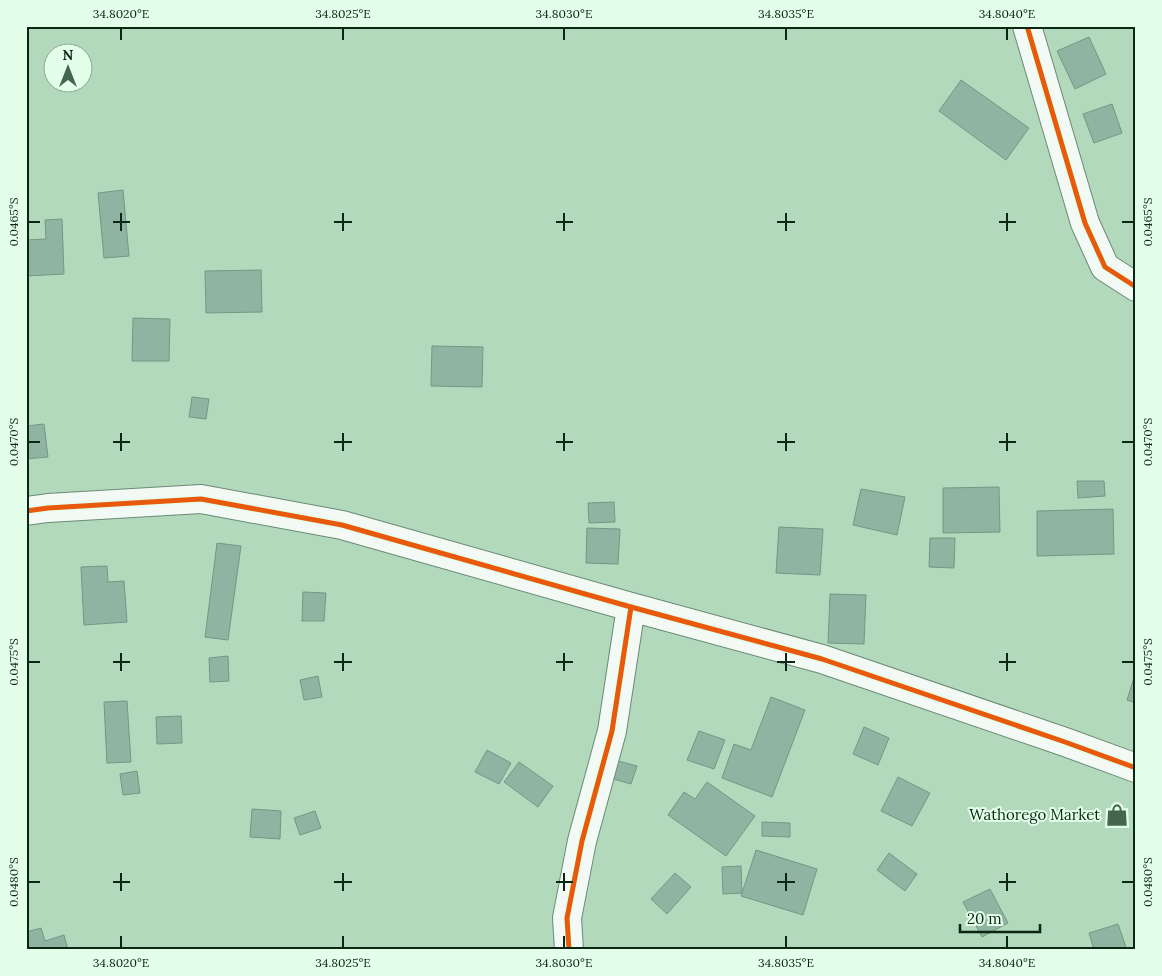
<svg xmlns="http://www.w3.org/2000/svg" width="1162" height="976" font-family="Lora,serif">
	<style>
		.building { fill: #8fb4a1; stroke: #769685 }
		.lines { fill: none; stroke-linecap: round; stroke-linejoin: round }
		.minor-casing { stroke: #6a8a74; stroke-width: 30 }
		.minor { stroke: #f3f9f5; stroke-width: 28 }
		.cycleway-casing { stroke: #e3ffe9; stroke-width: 8 }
		.cycleway { stroke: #e8590c; stroke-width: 5 }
		.ticks { fill: none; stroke: #092713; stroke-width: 2 }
		.labels { text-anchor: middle; stroke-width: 4; stroke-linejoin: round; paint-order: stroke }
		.poi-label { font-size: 15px; fill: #092713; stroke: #e3ffe9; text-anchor: end }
		.neatline { fill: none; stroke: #092713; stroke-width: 2 }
		.ticks-label { font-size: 12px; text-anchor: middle; fill: #092713 }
	</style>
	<rect width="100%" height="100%" fill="#b2d9bc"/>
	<!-- building -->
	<path class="building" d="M 1089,37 L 1106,74 L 1075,89 L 1057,51 Z
		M 961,80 L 1029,128 L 1006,160 L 939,111 Z
		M 1112,104 L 1122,133 L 1094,143 L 1083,114 Z
		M 123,190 L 129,256 L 104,258 L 98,193 Z
		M 62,219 L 64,274 L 26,276 L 26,240 L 46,239 L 45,220 Z
		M 261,270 L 262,312 L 206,313 L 205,271 Z
		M 133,318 L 170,319 L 169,361 L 132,361 Z
		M 432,346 L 483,347 L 482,387 L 431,386 Z
		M 192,397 L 209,399 L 206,419 L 189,417 Z
		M 44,424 L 48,457 L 26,459 L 26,426 Z
		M 1077,481 L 1104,481 L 1105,496 L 1078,498 Z
		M 999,487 L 1000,532 L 943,533 L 943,488 Z
		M 861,489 L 905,497 L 897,535 L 853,525 Z
		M 614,502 L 615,522 L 589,523 L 588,503 Z
		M 1113,509 L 1114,554 L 1037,556 L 1037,511 Z
		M 779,527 L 823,529 L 820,575 L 776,573 Z
		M 587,528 L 620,529 L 618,564 L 586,563 Z
		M 930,538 L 955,538 L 954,568 L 929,567 Z
		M 217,543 L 241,546 L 228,640 L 205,637 Z
		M 107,566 L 108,582 L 124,581 L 127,622 L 84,625 L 81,567 Z
		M 303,592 L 326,593 L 324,621 L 302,621 Z
		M 830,594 L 866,595 L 864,644 L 828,643 Z
		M 228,656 L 229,681 L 210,682 L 209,658 Z
		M 1136,671 L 1136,703 L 1127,700 Z
		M 318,676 L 322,697 L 304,700 L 300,680 Z
		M 771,697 L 805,710 L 772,797 L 722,778 L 734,744 L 751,750 Z
		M 127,701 L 131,762 L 107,763 L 104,702 Z
		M 181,716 L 182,743 L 157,744 L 156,717 Z
		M 864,727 L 889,738 L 878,765 L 853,754 Z
		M 699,731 L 725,740 L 714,769 L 687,760 Z
		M 487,750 L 511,763 L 499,784 L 475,772 Z
		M 611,759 L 637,766 L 631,784 L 606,777 Z
		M 519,762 L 553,786 L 538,807 L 504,782 Z
		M 137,771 L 140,793 L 123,795 L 120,774 Z
		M 898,777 L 930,793 L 912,826 L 881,811 Z
		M 707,782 L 755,816 L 726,856 L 668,815 L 684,792 L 695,799 Z
		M 252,809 L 281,811 L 280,839 L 250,837 Z
		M 315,811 L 321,828 L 300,835 L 294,818 Z
		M 762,822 L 790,823 L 790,837 L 762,836 Z
		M 756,850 L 817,869 L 803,915 L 741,896 Z
		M 889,853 L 917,874 L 905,891 L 877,870 Z
		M 741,866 L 742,893 L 723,894 L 722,867 Z
		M 675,873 L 691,887 L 667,914 L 651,899 Z
		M 990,889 L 1008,923 L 982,937 L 963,902 Z
		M 1118,924 L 1127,950 L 1094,950 L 1089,933 Z
		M 41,928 L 45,941 L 64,935 L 68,950 L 26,950 L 26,932 Z"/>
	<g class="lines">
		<defs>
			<path id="minor" d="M 1027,26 L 1085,223 L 1105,267 L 1136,287
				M 26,511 L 48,508 L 201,499 L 342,525 L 631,607 L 822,659 L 1065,742 L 1136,768
				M 569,950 L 567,918 L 582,841 L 612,731 L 631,607"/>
		</defs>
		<!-- minor casing -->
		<use href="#minor" class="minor-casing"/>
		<!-- minor -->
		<use href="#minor" class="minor"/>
		<defs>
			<path id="cycleway" d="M 1027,26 L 1085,223 L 1105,267 L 1136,287
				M 26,511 L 48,508 L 201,499 L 342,525 L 631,607 L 822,659 L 1065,742 L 1136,768
				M 569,950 L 567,918 L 582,841 L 612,731 L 631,607"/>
		</defs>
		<!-- cycleway casing -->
		<use href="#cycleway" class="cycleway-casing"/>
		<!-- cycleway -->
		<use href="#cycleway" class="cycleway"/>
	</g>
	<!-- ticks -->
	<path class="ticks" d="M 121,28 L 121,40M 343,28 L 343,40M 564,28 L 564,40M 786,28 L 786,40M 1007,28 L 1007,40M 121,213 L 121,231M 343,213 L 343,231M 564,213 L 564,231M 786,213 L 786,231M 1007,213 L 1007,231M 28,222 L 40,222M 113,222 L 130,222M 334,222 L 352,222M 556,222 L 573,222M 777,222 L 795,222M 999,222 L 1016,222M 1122,222 L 1134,222M 121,433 L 121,451M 343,433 L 343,451M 564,433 L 564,451M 786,433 L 786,451M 1007,433 L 1007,451M 28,442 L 40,442M 113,442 L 130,442M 334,442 L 352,442M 556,442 L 573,442M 777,442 L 795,442M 999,442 L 1016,442M 1122,442 L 1134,442M 121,653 L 121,671M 343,653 L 343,671M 564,653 L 564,671M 786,653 L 786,671M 1007,653 L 1007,671M 28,662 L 40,662M 113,662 L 130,662M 334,662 L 352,662M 556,662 L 573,662M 777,662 L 795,662M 999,662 L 1016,662M 1122,662 L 1134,662M 121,873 L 121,891M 343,873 L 343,891M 564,873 L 564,891M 786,873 L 786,891M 1007,873 L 1007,891M 28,882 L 40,882M 113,882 L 130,882M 334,882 L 352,882M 556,882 L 573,882M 777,882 L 795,882M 999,882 L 1016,882M 1122,882 L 1134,882M 121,936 L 121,948M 343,936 L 343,948M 564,936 L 564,948M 786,936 L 786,948M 1007,936 L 1007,948"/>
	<!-- icons -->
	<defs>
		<symbol id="shop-bare" viewBox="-9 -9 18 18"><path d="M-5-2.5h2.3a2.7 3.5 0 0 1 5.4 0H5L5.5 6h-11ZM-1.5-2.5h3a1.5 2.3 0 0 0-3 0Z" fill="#44654e" stroke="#e3ffe9" stroke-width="2.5" paint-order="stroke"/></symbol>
	</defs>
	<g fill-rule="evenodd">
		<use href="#shop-bare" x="1101" y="799" width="32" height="32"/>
	</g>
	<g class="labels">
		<!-- poi labels -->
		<g class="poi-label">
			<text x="1100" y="820">Wathorego Market</text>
		</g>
	</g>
	<!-- border -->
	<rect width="1162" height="976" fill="none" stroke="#e3ffe9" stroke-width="55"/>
	<!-- north arrow -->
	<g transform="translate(68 68)"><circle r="24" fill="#e3ffe9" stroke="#8ca993"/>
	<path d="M0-4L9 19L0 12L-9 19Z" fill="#44654e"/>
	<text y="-8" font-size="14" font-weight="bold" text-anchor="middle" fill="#092713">N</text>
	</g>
	<!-- scale -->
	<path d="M960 924v8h80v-8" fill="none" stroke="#092713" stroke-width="2.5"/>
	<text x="967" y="924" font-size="15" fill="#092713" stroke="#e3ffe9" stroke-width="4" paint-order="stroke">20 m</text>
	<rect x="28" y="28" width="1106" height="920" class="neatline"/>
	<g class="ticks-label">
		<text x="121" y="18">34.8020°E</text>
		<text x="343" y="18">34.8025°E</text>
		<text x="564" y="18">34.8030°E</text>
		<text x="786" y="18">34.8035°E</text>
		<text x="1007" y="18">34.8040°E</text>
		<text transform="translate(14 222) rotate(-90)" y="4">0.0465°S</text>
		<text transform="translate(1148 222) rotate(-90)" y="4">0.0465°S</text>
		<text transform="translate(14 442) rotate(-90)" y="4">0.0470°S</text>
		<text transform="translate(1148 442) rotate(-90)" y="4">0.0470°S</text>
		<text transform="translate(14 662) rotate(-90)" y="4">0.0475°S</text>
		<text transform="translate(1148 662) rotate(-90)" y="4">0.0475°S</text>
		<text transform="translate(14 882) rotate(-90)" y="4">0.0480°S</text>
		<text transform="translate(1148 882) rotate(-90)" y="4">0.0480°S</text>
		<text x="121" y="967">34.8020°E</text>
		<text x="343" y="967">34.8025°E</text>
		<text x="564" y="967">34.8030°E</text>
		<text x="786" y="967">34.8035°E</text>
		<text x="1007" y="967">34.8040°E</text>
	</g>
</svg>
